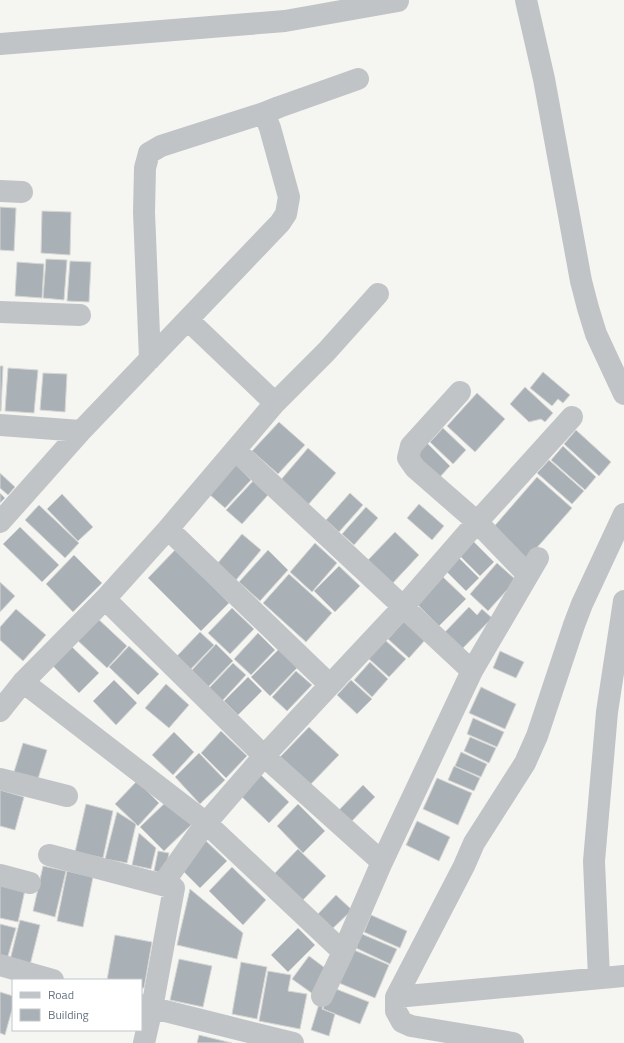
<svg xmlns="http://www.w3.org/2000/svg" width="624" height="1043" font-family="'Titillium Web',sans-serif">
	<style>
		.building { fill: #aab1b6; stroke: #d6d6d4 }
		.lines { fill: none; stroke-linecap: round; stroke-linejoin: round }
		.minor { stroke: #c0c4c7; stroke-width: 22 }
	</style>
	<rect width="100%" height="100%" fill="#f5f5f2"/>
	<!-- building -->
	<path class="building" d="M 0,207 L 16,208 L 14,251 L 0,250 Z
		M 42,211 L 71,212 L 70,255 L 41,253 Z
		M 46,259 L 67,260 L 64,300 L 43,298 Z
		M 70,261 L 91,262 L 89,302 L 67,301 Z
		M 17,262 L 44,264 L 42,298 L 15,296 Z
		M 0,366 L 3,366 L 1,411 L 0,411 Z
		M 8,368 L 38,370 L 34,413 L 5,411 Z
		M 543,372 L 570,395 L 563,403 L 558,399 L 552,406 L 530,388 Z
		M 43,373 L 67,374 L 65,412 L 40,410 Z
		M 525,387 L 553,413 L 545,422 L 541,419 L 529,422 L 510,404 Z
		M 477,393 L 505,419 L 475,452 L 447,426 Z
		M 279,422 L 305,445 L 278,474 L 252,451 Z
		M 443,428 L 466,450 L 453,464 L 430,442 Z
		M 576,430 L 611,462 L 599,476 L 564,444 Z
		M 427,443 L 450,466 L 438,479 L 415,456 Z
		M 563,446 L 596,477 L 585,490 L 551,460 Z
		M 308,448 L 336,473 L 307,506 L 279,482 Z
		M 549,460 L 584,491 L 572,504 L 537,473 Z
		M 236,465 L 251,480 L 225,508 L 209,494 Z
		M 0,473 L 15,487 L 8,495 L 0,488 Z
		M 537,477 L 572,508 L 526,560 L 491,530 Z
		M 253,481 L 268,495 L 242,524 L 226,510 Z
		M 0,493 L 5,498 L 0,503 Z
		M 350,493 L 363,505 L 339,532 L 326,520 Z
		M 62,494 L 93,527 L 78,541 L 47,509 Z
		M 419,504 L 444,526 L 432,540 L 407,518 Z
		M 39,505 L 79,543 L 65,558 L 25,520 Z
		M 366,507 L 378,518 L 354,545 L 342,534 Z
		M 20,527 L 59,565 L 42,582 L 3,544 Z
		M 395,532 L 419,555 L 391,585 L 367,561 Z
		M 242,534 L 261,550 L 236,580 L 217,564 Z
		M 473,541 L 494,562 L 480,576 L 459,555 Z
		M 315,543 L 337,563 L 312,592 L 290,572 Z
		M 176,549 L 229,603 L 201,631 L 148,578 Z
		M 268,550 L 288,570 L 260,601 L 239,582 Z
		M 74,555 L 102,583 L 73,612 L 46,584 Z
		M 458,557 L 479,578 L 466,591 L 445,570 Z
		M 497,563 L 516,580 L 488,611 L 470,594 Z
		M 339,566 L 360,586 L 335,612 L 314,591 Z
		M 289,574 L 332,613 L 306,642 L 263,603 Z
		M 443,577 L 466,599 L 439,626 L 417,604 Z
		M 0,582 L 15,596 L 0,612 Z
		M 469,607 L 477,615 L 482,609 L 492,618 L 462,649 L 444,633 Z
		M 232,608 L 254,629 L 230,654 L 208,633 Z
		M 16,609 L 46,635 L 23,661 L 0,640 L 0,627 Z
		M 95,616 L 127,646 L 107,668 L 75,638 Z
		M 405,620 L 426,639 L 409,658 L 388,639 Z
		M 200,632 L 214,645 L 189,671 L 175,658 Z
		M 258,633 L 275,650 L 251,675 L 234,659 Z
		M 384,639 L 406,659 L 389,677 L 368,658 Z
		M 216,644 L 233,661 L 207,688 L 190,672 Z
		M 71,646 L 99,673 L 79,693 L 52,665 Z
		M 129,646 L 159,674 L 138,695 L 109,667 Z
		M 279,649 L 298,667 L 270,696 L 251,677 Z
		M 500,651 L 524,662 L 516,678 L 493,668 Z
		M 370,662 L 388,679 L 372,697 L 354,680 Z
		M 233,663 L 246,675 L 222,701 L 209,688 Z
		M 296,671 L 312,685 L 287,711 L 272,697 Z
		M 248,677 L 262,691 L 238,715 L 224,701 Z
		M 114,680 L 137,703 L 116,725 L 93,701 Z
		M 351,680 L 372,699 L 357,714 L 337,695 Z
		M 166,684 L 189,705 L 169,728 L 145,708 Z
		M 481,687 L 516,704 L 505,729 L 469,713 Z
		M 473,718 L 504,732 L 497,747 L 467,734 Z
		M 309,727 L 339,755 L 309,786 L 280,757 Z
		M 221,731 L 247,756 L 226,778 L 201,753 Z
		M 174,732 L 194,752 L 173,775 L 152,755 Z
		M 470,737 L 496,748 L 489,763 L 464,751 Z
		M 23,743 L 47,750 L 37,782 L 13,775 Z
		M 461,752 L 487,764 L 481,777 L 455,766 Z
		M 199,753 L 225,780 L 200,804 L 175,777 Z
		M 454,766 L 480,778 L 474,791 L 448,780 Z
		M 261,775 L 289,802 L 269,823 L 241,796 Z
		M 437,778 L 472,793 L 458,825 L 423,809 Z
		M 137,781 L 159,803 L 138,826 L 115,804 Z
		M 363,785 L 375,797 L 350,823 L 338,811 Z
		M 0,790 L 24,797 L 15,830 L 0,826 Z
		M 168,800 L 192,824 L 164,851 L 140,827 Z
		M 86,804 L 113,811 L 103,858 L 75,852 Z
		M 298,804 L 325,831 L 303,853 L 277,826 Z
		M 117,812 L 136,824 L 127,863 L 105,859 Z
		M 417,821 L 450,837 L 439,861 L 406,845 Z
		M 139,833 L 156,848 L 151,869 L 132,865 Z
		M 204,839 L 227,861 L 200,888 L 177,865 Z
		M 298,849 L 326,876 L 302,901 L 274,874 Z
		M 158,851 L 169,853 L 165,874 L 154,871 Z
		M 43,866 L 66,871 L 55,917 L 33,911 Z
		M 232,867 L 266,900 L 243,925 L 209,891 Z
		M 67,871 L 93,877 L 83,927 L 57,921 Z
		M 0,884 L 25,890 L 18,922 L 0,918 Z
		M 190,889 L 243,933 L 237,959 L 177,945 Z
		M 336,895 L 352,910 L 331,930 L 316,916 Z
		M 371,915 L 407,931 L 400,948 L 364,932 Z
		M 20,920 L 40,925 L 30,965 L 10,960 Z
		M 0,924 L 16,928 L 6,963 L 0,961 Z
		M 298,928 L 315,945 L 288,972 L 271,955 Z
		M 362,934 L 397,949 L 390,964 L 356,948 Z
		M 115,935 L 152,942 L 144,988 L 141,988 L 141,980 L 107,980 Z
		M 354,950 L 389,965 L 375,998 L 339,983 Z
		M 309,956 L 329,971 L 313,994 L 292,979 Z
		M 179,959 L 212,966 L 203,1007 L 170,1000 Z
		M 241,962 L 267,967 L 257,1019 L 232,1014 Z
		M 268,971 L 291,975 L 288,991 L 307,994 L 300,1029 L 259,1021 Z
		M 331,987 L 369,1002 L 360,1024 L 323,1009 Z
		M 0,992 L 13,996 L 13,1006 L 5,1035 L 0,1033 Z
		M 319,1004 L 323,1005 L 322,1009 L 335,1014 L 329,1036 L 311,1030 Z
		M 199,1035 L 232,1043 L 197,1043 Z"/>
	<g class="lines">
		<!-- minor -->
		<path class="minor" d="M 526,0 L 544,79 L 581,281 L 588,308 L 596,334 L 624,394
			M 0,44 L 285,21 L 398,1
			M 0,191 L 22,192
			M 0,312 L 80,315
			M 188,320 L 275,403
			M 150,359 L 144,212 L 145,168 L 149,153 L 161,146 L 264,113
			M 460,392 L 411,446 L 408,458 L 415,468 L 477,522 L 528,575
			M 0,425 L 81,431
			M 235,450 L 472,671 L 382,862 L 343,952 L 322,996
			M 0,522 L 81,431 L 280,223 L 286,214 L 289,197 L 270,128 L 264,113 L 279,107 L 358,79
			M 168,529 L 330,685
			M 105,599 L 264,756 L 382,862
			M 472,671 L 538,558
			M 23,682 L 206,823 L 343,952
			M 0,711 L 23,682 L 105,599 L 168,529 L 275,403 L 326,352 L 378,294
			M 0,779 L 67,796
			M 49,855 L 174,888 L 152,1008 L 144,1043
			M 0,875 L 30,883
			M 162,885 L 206,823 L 264,756 L 330,685 L 403,607 L 477,522 L 572,417
			M 0,965 L 53,980
			M 599,978 L 594,861 L 607,712 L 624,601
			M 396,997 L 624,976
			M 141,1005 L 293,1043
			M 513,1043 L 411,1026 L 402,1022 L 396,1011 L 396,997 L 464,866 L 474,843 L 525,763 L 537,736 L 574,625 L 582,604 L 624,514"/>
	</g>
	<!-- legend -->
	<rect x="12" y="979" width="130" height="52" fill="#ffffff" stroke="#c1c7cd"/>
	<rect x="20" y="992" width="20" height="6" fill="#c0c4c7" stroke="#c1c7cd"/>
	<text x="48" y="999" font-size="12" fill="#657482">Road</text>
	<rect x="20" y="1009" width="20" height="12" fill="#aab1b6" stroke="#c1c7cd"/>
	<text x="48" y="1019" font-size="12" fill="#657482">Building</text>
</svg>
